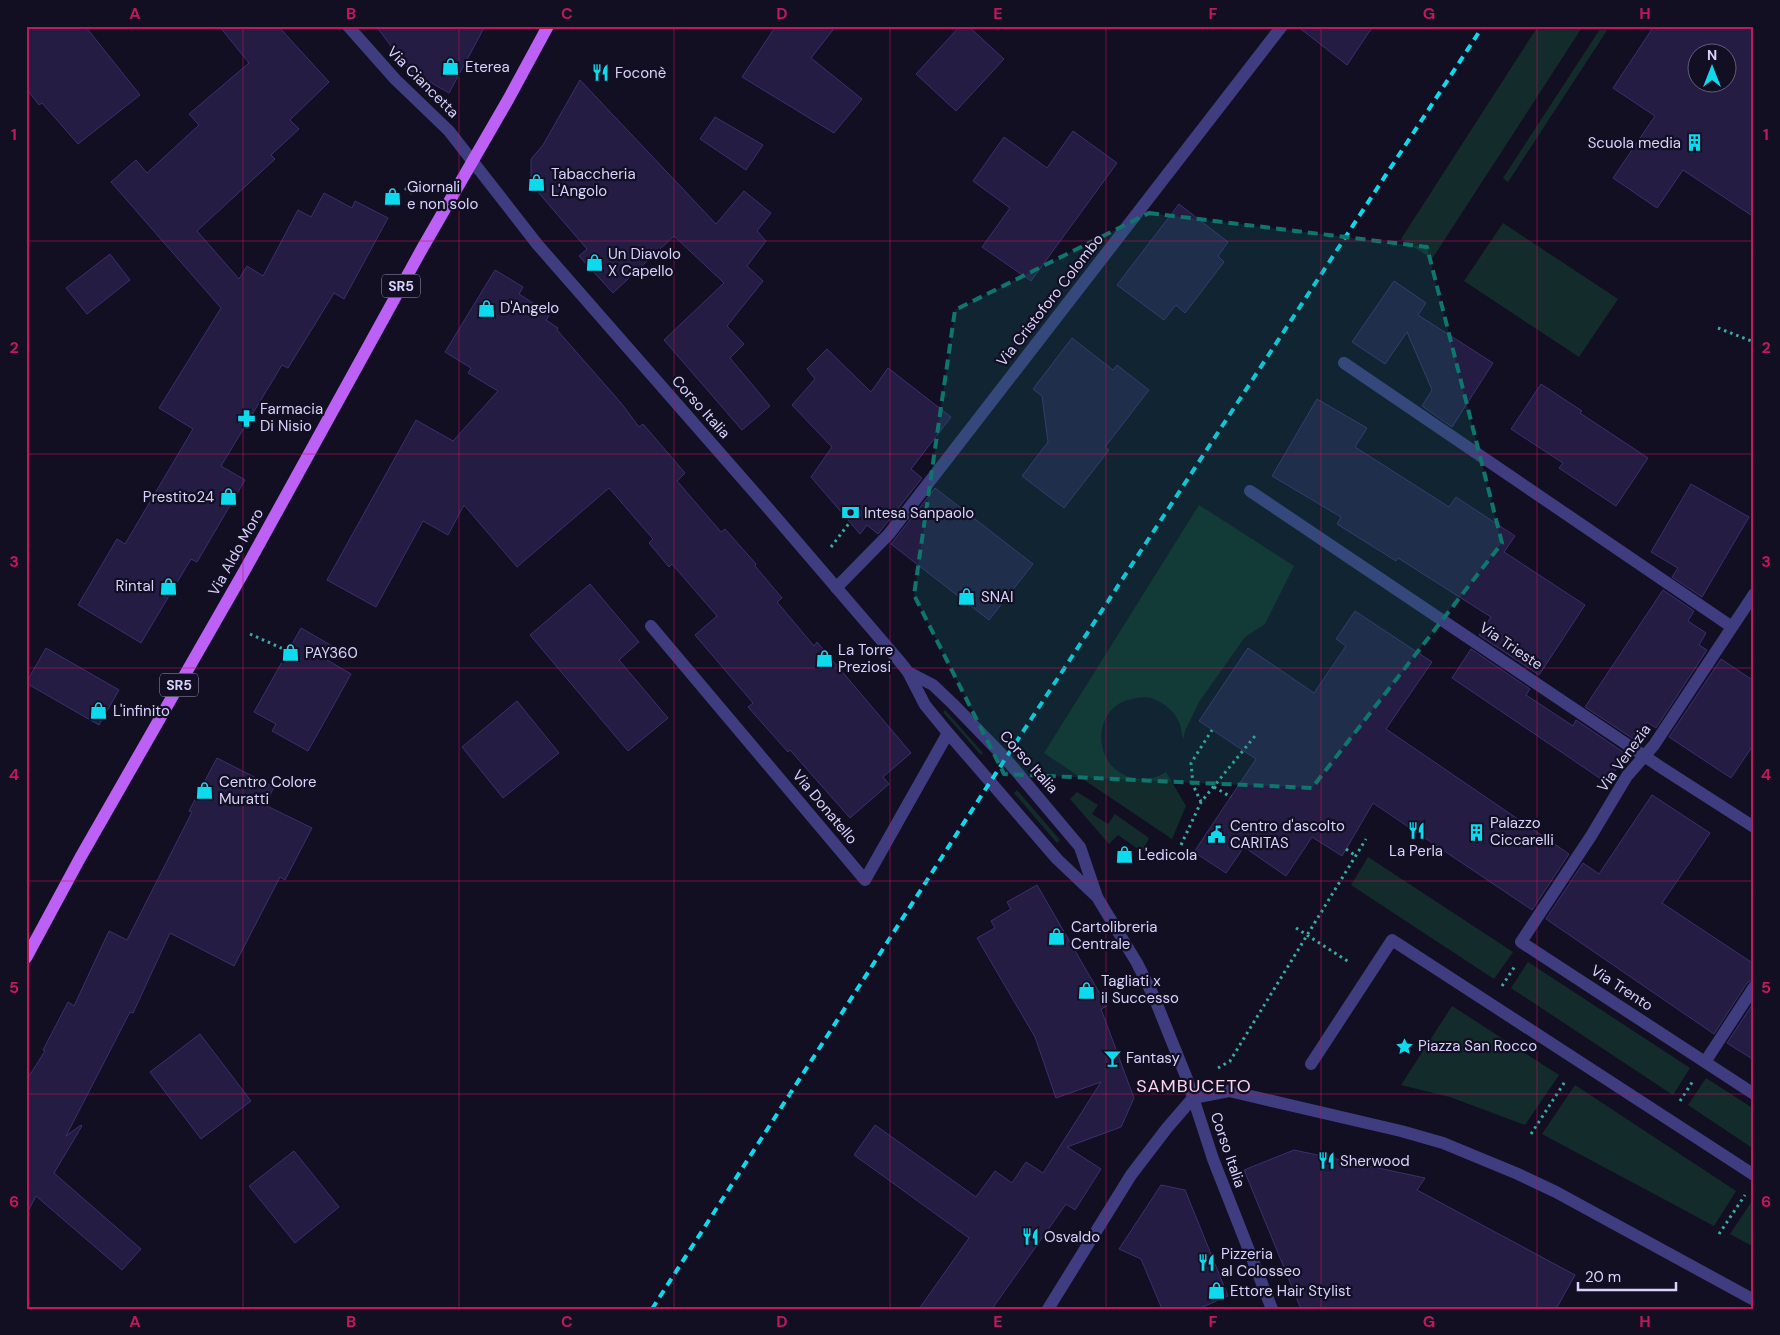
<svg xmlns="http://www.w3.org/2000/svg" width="1780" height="1335" font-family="'DM Sans',sans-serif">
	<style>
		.green { fill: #132c2b }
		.building { fill: #241c42; stroke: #3b306d; fill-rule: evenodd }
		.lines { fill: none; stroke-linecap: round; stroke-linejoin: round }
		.path { stroke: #36aea5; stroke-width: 3; stroke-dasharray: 2.5 4; stroke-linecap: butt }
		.street { stroke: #3f3d7f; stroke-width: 12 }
		.primary { stroke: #bd61f6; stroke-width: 12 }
		.rail { stroke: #0edaee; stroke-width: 4; stroke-dasharray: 8 6; stroke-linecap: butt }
		.marked { fill: #0f766e; fill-opacity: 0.2; stroke: #0f766e; stroke-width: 4; stroke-dasharray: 10 6; stroke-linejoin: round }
		.grid { fill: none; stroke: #c2185b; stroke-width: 1; stroke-opacity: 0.55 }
		.labels { text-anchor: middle; stroke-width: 4.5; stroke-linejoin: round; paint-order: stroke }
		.shield { fill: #120f23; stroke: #9d98bb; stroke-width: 1 }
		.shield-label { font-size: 14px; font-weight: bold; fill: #d8d3fc }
		.poi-label { font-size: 15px; fill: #d8d3fc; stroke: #120f23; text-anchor: start }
		.street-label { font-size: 15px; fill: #d8d3fc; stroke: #120f23 }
		.quarter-label { font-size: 18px; letter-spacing: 1px; fill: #fdd5ef; stroke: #120f23 }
		.neatline { fill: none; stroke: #c2185b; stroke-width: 2 }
		.grid-label { font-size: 16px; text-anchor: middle; font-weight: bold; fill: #c2185b }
	</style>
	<rect width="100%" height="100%" fill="#120f23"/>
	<!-- green -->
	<path class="green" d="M 1538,26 L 1583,26 L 1432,259 L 1401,239 Z
		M 1602,26 L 1610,26 L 1508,182 L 1503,178 Z
		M 1503,223 L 1618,299 L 1579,357 L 1464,281 Z
		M 1199,505 L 1294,566 L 1265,624 L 1245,637 L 1199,702 L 1185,731 L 1183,740 C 1181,721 1175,710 1158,701 C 1150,696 1141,697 1132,699 C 1092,706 1091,766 1130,777 C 1137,779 1145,781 1152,778 C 1157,777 1162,774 1166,772 L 1186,806 L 1172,839 L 1044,753 Z
		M 945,710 L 983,753 L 981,755 L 943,712 Z
		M 1017,790 L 1060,840 L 1057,843 L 1014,793 Z
		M 1077,792 L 1098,805 L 1092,814 L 1108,824 L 1115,814 L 1149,838 L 1142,852 L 1118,835 L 1109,844 L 1070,799 Z
		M 1368,857 L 1513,952 L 1494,979 L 1351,885 Z
		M 1528,962 L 1690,1068 L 1673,1095 L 1511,988 Z
		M 1452,1006 L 1559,1075 L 1525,1125 L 1450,1097 L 1401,1085 Z
		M 1706,1078 L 1754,1109 L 1754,1149 L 1688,1105 Z
		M 1575,1085 L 1736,1191 L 1714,1226 L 1542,1134 Z
		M 1752,1201 L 1754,1202 L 1754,1247 L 1730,1234 Z"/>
	<!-- building -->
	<path class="building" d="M 26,26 L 85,26 L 140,95 L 78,144 L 42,103 L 39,105 L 26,88 Z
		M 219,26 L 278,26 L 329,82 L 290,120 L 299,129 L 271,155 L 275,159 L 197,231 L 239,279 L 247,266 L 263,276 L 298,210 L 311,217 L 324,193 L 352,208 L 355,201 L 388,218 L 344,299 L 334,293 L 288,368 L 282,365 L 221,466 L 245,480 L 197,562 L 191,559 L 141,643 L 78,605 L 117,539 L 125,544 L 193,429 L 159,408 L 221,308 L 111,182 L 136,160 L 147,173 L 199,125 L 189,114 L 249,63 Z
		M 376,26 L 485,26 L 449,93 L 409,70 Z
		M 776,26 L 836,26 L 811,58 L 862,99 L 834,133 L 742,77 Z
		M 960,26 L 968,26 L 1004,59 L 956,111 L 916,74 Z
		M 1297,26 L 1373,26 L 1347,65 Z
		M 1654,26 L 1754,26 L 1754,217 L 1683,170 L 1657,208 L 1613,178 L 1655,116 L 1613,88 ZM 1698,52 L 1728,52 L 1728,82 L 1698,82 Z
		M 580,80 L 716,224 L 744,191 L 771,213 L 757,231 L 766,241 L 747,266 L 763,281 L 727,326 L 744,344 L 730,358 L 770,406 L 742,430 L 664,340 L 724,283 L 674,236 L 613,293 L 579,256 L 587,249 L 531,184 L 531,159 L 543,145 Z
		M 715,117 L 763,145 L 746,170 L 700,139 Z
		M 1073,131 L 1117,163 L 1031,281 L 982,247 L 1010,208 L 973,181 L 1004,137 L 1047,168 Z
		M 1179,204 L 1228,242 L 1218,256 L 1224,262 L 1185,313 L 1176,305 L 1164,320 L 1117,285 Z
		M 110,254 L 130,280 L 87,314 L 66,288 Z
		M 495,270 L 523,287 L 519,294 L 550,314 L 546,320 L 558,328 L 557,330 L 621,403 L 639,427 L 643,424 L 685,473 L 677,481 L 721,532 L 725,529 L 756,564 L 755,566 L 782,598 L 777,602 L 814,646 L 817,642 L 911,753 L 883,777 L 889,784 L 850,818 L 790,750 L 788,752 L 748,707 L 753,703 L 695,635 L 717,616 L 672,564 L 669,567 L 649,543 L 653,539 L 609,488 L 517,567 L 464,505 L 448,535 L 423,521 L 376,607 L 327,580 L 416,420 L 453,441 L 498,391 L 468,373 L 471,368 L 445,352 Z
		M 1394,281 L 1426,303 L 1418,315 L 1493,363 L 1452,427 L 1422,406 L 1432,390 L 1407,332 L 1385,364 L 1352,342 Z
		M 1072,338 L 1113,370 L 1117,365 L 1149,390 L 1105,447 L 1109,450 L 1064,508 L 1022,476 L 1048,442 L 1042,396 L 1033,389 Z
		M 827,349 L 871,392 L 888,368 L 951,417 L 911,469 L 922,478 L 878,534 L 867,525 L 860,534 L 811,477 L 832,447 L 792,405 L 815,379 L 807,369 Z
		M 1541,384 L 1582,411 L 1580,413 L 1648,458 L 1616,506 L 1559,468 L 1563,463 L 1511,429 Z
		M 1317,399 L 1367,428 L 1355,447 L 1449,507 L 1456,497 L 1515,536 L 1504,552 L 1585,605 L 1539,675 L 1479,635 L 1491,617 L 1398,558 L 1396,561 L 1337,524 L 1341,517 L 1272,476 Z
		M 1691,484 L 1749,517 L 1702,597 L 1672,577 L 1678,568 L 1651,552 Z
		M 935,488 L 1033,564 L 989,620 L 891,544 Z
		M 590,584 L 639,642 L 619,660 L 668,718 L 628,751 L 530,635 Z
		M 1663,590 L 1694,611 L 1688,621 L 1706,633 L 1699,645 L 1707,650 L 1656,728 L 1647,722 L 1635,740 L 1585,707 Z
		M 1355,611 L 1432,662 L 1386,729 L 1569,854 L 1532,910 L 1373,803 L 1342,856 L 1312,837 L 1286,876 L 1244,847 L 1226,873 L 1194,852 L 1256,759 L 1199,721 L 1248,648 L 1314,693 L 1346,646 L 1336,639 Z
		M 301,628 L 334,647 L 327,660 L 351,674 L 308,751 L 272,731 L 276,724 L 254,712 Z
		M 46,648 L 119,690 L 99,725 L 26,683 Z
		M 1471,649 L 1530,689 L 1526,695 L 1573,726 L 1576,720 L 1626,754 L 1607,783 L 1452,678 Z
		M 1721,659 L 1754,681 L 1754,744 L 1731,778 L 1669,737 Z
		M 517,701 L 559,753 L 503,798 L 462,747 Z
		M 217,758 L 274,787 L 265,805 L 312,828 L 285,880 L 280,877 L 234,966 L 170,933 L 133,1013 L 130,1012 L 66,1136 L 81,1125 L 82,1126 L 54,1173 L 141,1249 L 122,1270 L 36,1196 L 26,1215 L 26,1081 L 45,1051 L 43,1050 L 68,1002 L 74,1006 L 109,931 L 127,940 L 192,812 L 189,811 Z
		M 1652,795 L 1710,833 L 1662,903 L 1754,964 L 1754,979 L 1747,983 L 1714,1034 L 1546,919 L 1583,863 L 1599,874 Z
		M 1037,885 L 1107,1006 L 1101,1009 L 1134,1098 L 1121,1127 L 1067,1147 L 1101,1169 L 1075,1210 L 1066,1204 L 992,1309 L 919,1309 L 969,1238 L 854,1155 L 875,1125 L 976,1197 L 995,1171 L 1012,1183 L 1026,1162 L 1043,1173 L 1101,1082 L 1056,1098 L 1035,1037 L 977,938 L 995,928 L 991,921 L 1011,909 L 1007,902 Z
		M 1754,1002 L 1754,1060 L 1727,1043 Z
		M 200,1034 L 251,1101 L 201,1139 L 150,1072 Z
		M 1294,1150 L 1425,1178 L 1417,1190 L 1575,1275 L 1556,1309 L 1301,1309 L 1244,1170 Z
		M 294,1151 L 339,1207 L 295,1243 L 249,1186 Z
		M 1161,1185 L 1185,1190 L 1228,1296 L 1198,1309 L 1162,1309 L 1141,1259 L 1119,1249 Z"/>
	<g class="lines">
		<!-- path -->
		<path class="path" d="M 405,188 L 413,194
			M 1718,328 L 1754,342
			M 831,547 L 850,522
			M 250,634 L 288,651
			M 1214,787 L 1231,797
			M 1201,802 L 1193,785 L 1191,763 L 1212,730
			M 1181,845 L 1201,802 L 1255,736
			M 1346,849 L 1356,856
			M 1296,928 L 1349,962
			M 1502,986 L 1515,966
			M 1218,1068 L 1230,1061 L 1366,839
			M 1680,1101 L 1693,1081
			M 1531,1134 L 1566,1080
			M 1719,1234 L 1745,1195"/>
		<!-- street -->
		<path class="street" d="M 348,26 L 395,79 L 449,131 L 537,244 L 768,508 L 901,663 L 908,672 L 925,705 L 948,733 L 1057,859 L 1097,897
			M 1344,363 L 1732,627
			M 1250,491 L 1662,768 L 1754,827
			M 836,588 L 889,534 L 1282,26
			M 1754,594 L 1654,745 L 1627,776 L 1591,836 L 1521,942 L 1754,1094
			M 651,626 L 865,880 L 948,733
			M 908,672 L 933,685 L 953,704 L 1006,759 L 1080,847 L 1097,897 L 1137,963 L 1154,997 L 1187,1079 L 1213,1159 L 1272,1309
			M 1705,1062 L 1754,987
			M 1311,1064 L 1392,940 L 1754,1175
			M 1193,1098 L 1229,1091 L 1401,1131 L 1443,1143 L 1518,1174 L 1556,1192 L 1754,1300
			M 1048,1309 L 1131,1175 L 1167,1128 L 1193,1098"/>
		<!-- primary -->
		<path class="primary" d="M 26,958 L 80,858 L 246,568 L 423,247 L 509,98 L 548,26"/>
		<!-- rail -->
		<path class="rail" d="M 652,1309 L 983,793 L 1483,26"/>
	</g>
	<!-- marked area -->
	<path class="marked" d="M 1149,213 L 1427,247 L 1502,543 L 1312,788 L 1004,774 L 914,595 L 955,310 Z"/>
	<!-- grid -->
	<path class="grid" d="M 243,26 L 243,1309M 459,26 L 459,1309M 674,26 L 674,1309M 890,26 L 890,1309M 1106,26 L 1106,1309M 1321,26 L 1321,1309M 1537,26 L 1537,1309M 26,241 L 1754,241M 26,454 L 1754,454M 26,668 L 1754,668M 26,881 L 1754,881M 26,1094 L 1754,1094"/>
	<!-- icons -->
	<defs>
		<symbol id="shop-bare" viewBox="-9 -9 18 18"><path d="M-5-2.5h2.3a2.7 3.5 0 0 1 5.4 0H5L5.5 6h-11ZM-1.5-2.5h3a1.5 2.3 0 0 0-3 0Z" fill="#0edaee" stroke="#120f23" stroke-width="2.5" paint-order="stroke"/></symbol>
		<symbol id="restaurant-bare" viewBox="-9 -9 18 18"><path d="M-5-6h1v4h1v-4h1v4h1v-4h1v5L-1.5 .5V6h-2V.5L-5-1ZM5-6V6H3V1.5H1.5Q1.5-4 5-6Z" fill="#0edaee" stroke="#120f23" stroke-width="2.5" paint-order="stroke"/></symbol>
		<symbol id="building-bare" viewBox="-9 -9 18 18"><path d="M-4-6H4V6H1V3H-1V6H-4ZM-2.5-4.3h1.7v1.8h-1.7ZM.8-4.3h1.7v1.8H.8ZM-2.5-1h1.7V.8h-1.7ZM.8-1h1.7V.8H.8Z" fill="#0edaee" stroke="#120f23" stroke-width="2.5" paint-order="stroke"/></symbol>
		<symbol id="pharmacy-bare" viewBox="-9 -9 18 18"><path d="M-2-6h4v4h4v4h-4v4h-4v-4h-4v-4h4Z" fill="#0edaee" stroke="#120f23" stroke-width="2.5" paint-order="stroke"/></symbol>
		<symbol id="bank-bare" viewBox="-9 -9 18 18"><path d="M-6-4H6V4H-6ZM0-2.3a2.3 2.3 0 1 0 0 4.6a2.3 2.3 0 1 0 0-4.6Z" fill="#0edaee" stroke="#120f23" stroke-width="2.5" paint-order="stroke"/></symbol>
		<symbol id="civic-bare" viewBox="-9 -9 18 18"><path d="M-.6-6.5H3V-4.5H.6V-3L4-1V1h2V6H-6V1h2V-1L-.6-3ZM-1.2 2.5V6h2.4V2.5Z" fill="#0edaee" stroke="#120f23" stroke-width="2.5" paint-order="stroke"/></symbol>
		<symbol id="sight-bare" viewBox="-9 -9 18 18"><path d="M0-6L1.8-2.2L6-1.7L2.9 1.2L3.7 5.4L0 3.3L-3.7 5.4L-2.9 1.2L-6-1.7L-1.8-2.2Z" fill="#0edaee" stroke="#120f23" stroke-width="2.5" paint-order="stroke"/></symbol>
		<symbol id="bar-bare" viewBox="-9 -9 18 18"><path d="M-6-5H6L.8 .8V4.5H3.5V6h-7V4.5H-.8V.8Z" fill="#0edaee" stroke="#120f23" stroke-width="2.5" paint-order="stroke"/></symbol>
	</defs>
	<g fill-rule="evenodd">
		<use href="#shop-bare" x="438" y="54" width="25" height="25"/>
		<use href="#restaurant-bare" x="588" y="60" width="25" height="25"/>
		<use href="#building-bare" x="1682" y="130" width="25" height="25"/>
		<use href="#shop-bare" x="524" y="170" width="25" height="25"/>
		<use href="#shop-bare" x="380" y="184" width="25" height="25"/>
		<use href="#shop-bare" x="582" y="250" width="25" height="25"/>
		<use href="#shop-bare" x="474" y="296" width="25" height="25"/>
		<use href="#pharmacy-bare" x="234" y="406" width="25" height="25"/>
		<use href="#shop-bare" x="216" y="484" width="25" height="25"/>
		<use href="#bank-bare" x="838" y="500" width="25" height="25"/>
		<use href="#shop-bare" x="156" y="574" width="25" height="25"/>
		<use href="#shop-bare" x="954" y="584" width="25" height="25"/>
		<use href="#shop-bare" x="278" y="640" width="25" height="25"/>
		<use href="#shop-bare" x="812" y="646" width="25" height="25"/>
		<use href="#shop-bare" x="86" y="698" width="25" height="25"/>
		<use href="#shop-bare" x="192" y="778" width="25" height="25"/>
		<use href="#restaurant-bare" x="1404" y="818" width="25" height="25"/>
		<use href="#building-bare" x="1464" y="820" width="25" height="25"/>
		<use href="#civic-bare" x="1204" y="822" width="25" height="25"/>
		<use href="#shop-bare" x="1112" y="842" width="25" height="25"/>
		<use href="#shop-bare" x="1044" y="924" width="25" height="25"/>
		<use href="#shop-bare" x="1074" y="978" width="25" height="25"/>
		<use href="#sight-bare" x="1392" y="1034" width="25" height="25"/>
		<use href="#bar-bare" x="1100" y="1046" width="25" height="25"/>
		<use href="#restaurant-bare" x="1314" y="1148" width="25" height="25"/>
		<use href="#restaurant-bare" x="1018" y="1224" width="25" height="25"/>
		<use href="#restaurant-bare" x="1194" y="1250" width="25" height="25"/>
		<use href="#shop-bare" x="1204" y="1278" width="25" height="25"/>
	</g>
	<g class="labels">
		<!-- shield labels -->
		<g class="shield">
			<rect x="382" y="274.5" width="38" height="23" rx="4"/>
			<rect x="160" y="673.5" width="38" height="23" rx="4"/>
		</g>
		<g class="shield-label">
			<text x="401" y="291">SR5</text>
			<text x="179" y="690">SR5</text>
		</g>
		<!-- poi labels -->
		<g class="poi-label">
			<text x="465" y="72">Eterea</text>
			<text x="615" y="78">Foconè</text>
			<text x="1681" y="148" text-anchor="end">Scuola media</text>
			<text x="551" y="179">Tabaccheria<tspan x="551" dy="17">L'Angolo</tspan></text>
			<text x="407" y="192">Giornali<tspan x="407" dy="17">e non solo</tspan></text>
			<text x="608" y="259">Un Diavolo<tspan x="608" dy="17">X Capello</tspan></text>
			<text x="500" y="313">D'Angelo</text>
			<text x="260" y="414">Farmacia<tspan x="260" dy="17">Di Nisio</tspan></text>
			<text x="214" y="502" text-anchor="end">Prestito24</text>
			<text x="864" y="518">Intesa Sanpaolo</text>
			<text x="154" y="591" text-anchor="end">Rintal</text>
			<text x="981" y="602">SNAI</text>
			<text x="838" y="655">La Torre<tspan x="838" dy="17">Preziosi</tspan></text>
			<text x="305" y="658">PAY360</text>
			<text x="113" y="716">L'infinito</text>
			<text x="219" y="787">Centro Colore<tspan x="219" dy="17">Muratti</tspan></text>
			<text x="1490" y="828">Palazzo<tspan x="1490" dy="17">Ciccarelli</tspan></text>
			<text x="1230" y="831">Centro d'ascolto<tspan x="1230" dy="17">CARITAS</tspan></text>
			<text x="1416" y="856" text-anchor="middle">La Perla</text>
			<text x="1138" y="860">L'edicola</text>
			<text x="1071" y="932">Cartolibreria<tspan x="1071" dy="17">Centrale</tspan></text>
			<text x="1101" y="986">Tagliati x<tspan x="1101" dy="17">il Successo</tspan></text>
			<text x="1418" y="1051">Piazza San Rocco</text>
			<text x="1126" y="1063">Fantasy</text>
			<text x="1340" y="1166">Sherwood</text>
			<text x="1044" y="1242">Osvaldo</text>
			<text x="1221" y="1259">Pizzeria<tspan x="1221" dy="17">al Colosseo</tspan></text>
			<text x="1230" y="1296">Ettore Hair Stylist</text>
		</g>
		<!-- street labels -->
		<g class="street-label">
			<text transform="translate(423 82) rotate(45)" y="5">Via Ciancetta</text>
			<text transform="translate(1050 300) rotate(-52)" y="5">Via Cristoforo Colombo</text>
			<text transform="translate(701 407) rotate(48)" y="5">Corso Italia</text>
			<text transform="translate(236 552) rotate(-61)" y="5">Via Aldo Moro</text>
			<text transform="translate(1511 646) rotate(34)" y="5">Via Trieste</text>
			<text transform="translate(1624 758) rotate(-54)" y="5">Via Venezia</text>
			<text transform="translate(1029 762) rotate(48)" y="5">Corso Italia</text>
			<text transform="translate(825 807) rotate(50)" y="5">Via Donatello</text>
			<text transform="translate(1622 988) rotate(33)" y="5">Via Trento</text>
			<text transform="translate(1228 1150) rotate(71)" y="5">Corso Italia</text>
		</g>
		<!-- quarter labels -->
		<g class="quarter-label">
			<text x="1194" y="1092">SAMBUCETO</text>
		</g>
	</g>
	<!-- border -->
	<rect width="1780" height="1335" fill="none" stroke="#120f23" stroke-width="55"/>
	<!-- north arrow -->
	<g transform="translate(1712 68)"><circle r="24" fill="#120f23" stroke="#615d7a"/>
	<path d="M0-4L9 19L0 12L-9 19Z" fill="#0edaee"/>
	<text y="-8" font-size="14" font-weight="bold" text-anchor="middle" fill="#d8d3fc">N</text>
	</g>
	<!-- scale -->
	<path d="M1578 1282v8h98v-8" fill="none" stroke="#d8d3fc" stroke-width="2.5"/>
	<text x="1585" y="1282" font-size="15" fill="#d8d3fc" stroke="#120f23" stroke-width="4" paint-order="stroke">20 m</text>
	<rect x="28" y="28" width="1724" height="1280" class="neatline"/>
	<g class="grid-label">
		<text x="135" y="19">A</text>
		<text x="351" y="19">B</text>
		<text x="567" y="19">C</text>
		<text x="782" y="19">D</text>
		<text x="998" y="19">E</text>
		<text x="1213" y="19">F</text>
		<text x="1429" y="19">G</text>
		<text x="1645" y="19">H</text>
		<text x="14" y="140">1</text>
		<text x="1766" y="140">1</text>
		<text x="14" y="353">2</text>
		<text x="1766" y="353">2</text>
		<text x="14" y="567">3</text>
		<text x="1766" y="567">3</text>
		<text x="14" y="780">4</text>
		<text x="1766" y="780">4</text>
		<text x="14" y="993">5</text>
		<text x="1766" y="993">5</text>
		<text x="14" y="1207">6</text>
		<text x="1766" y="1207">6</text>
		<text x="135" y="1327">A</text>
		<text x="351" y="1327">B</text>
		<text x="567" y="1327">C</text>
		<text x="782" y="1327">D</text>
		<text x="998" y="1327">E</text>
		<text x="1213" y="1327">F</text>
		<text x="1429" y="1327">G</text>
		<text x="1645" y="1327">H</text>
	</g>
</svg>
